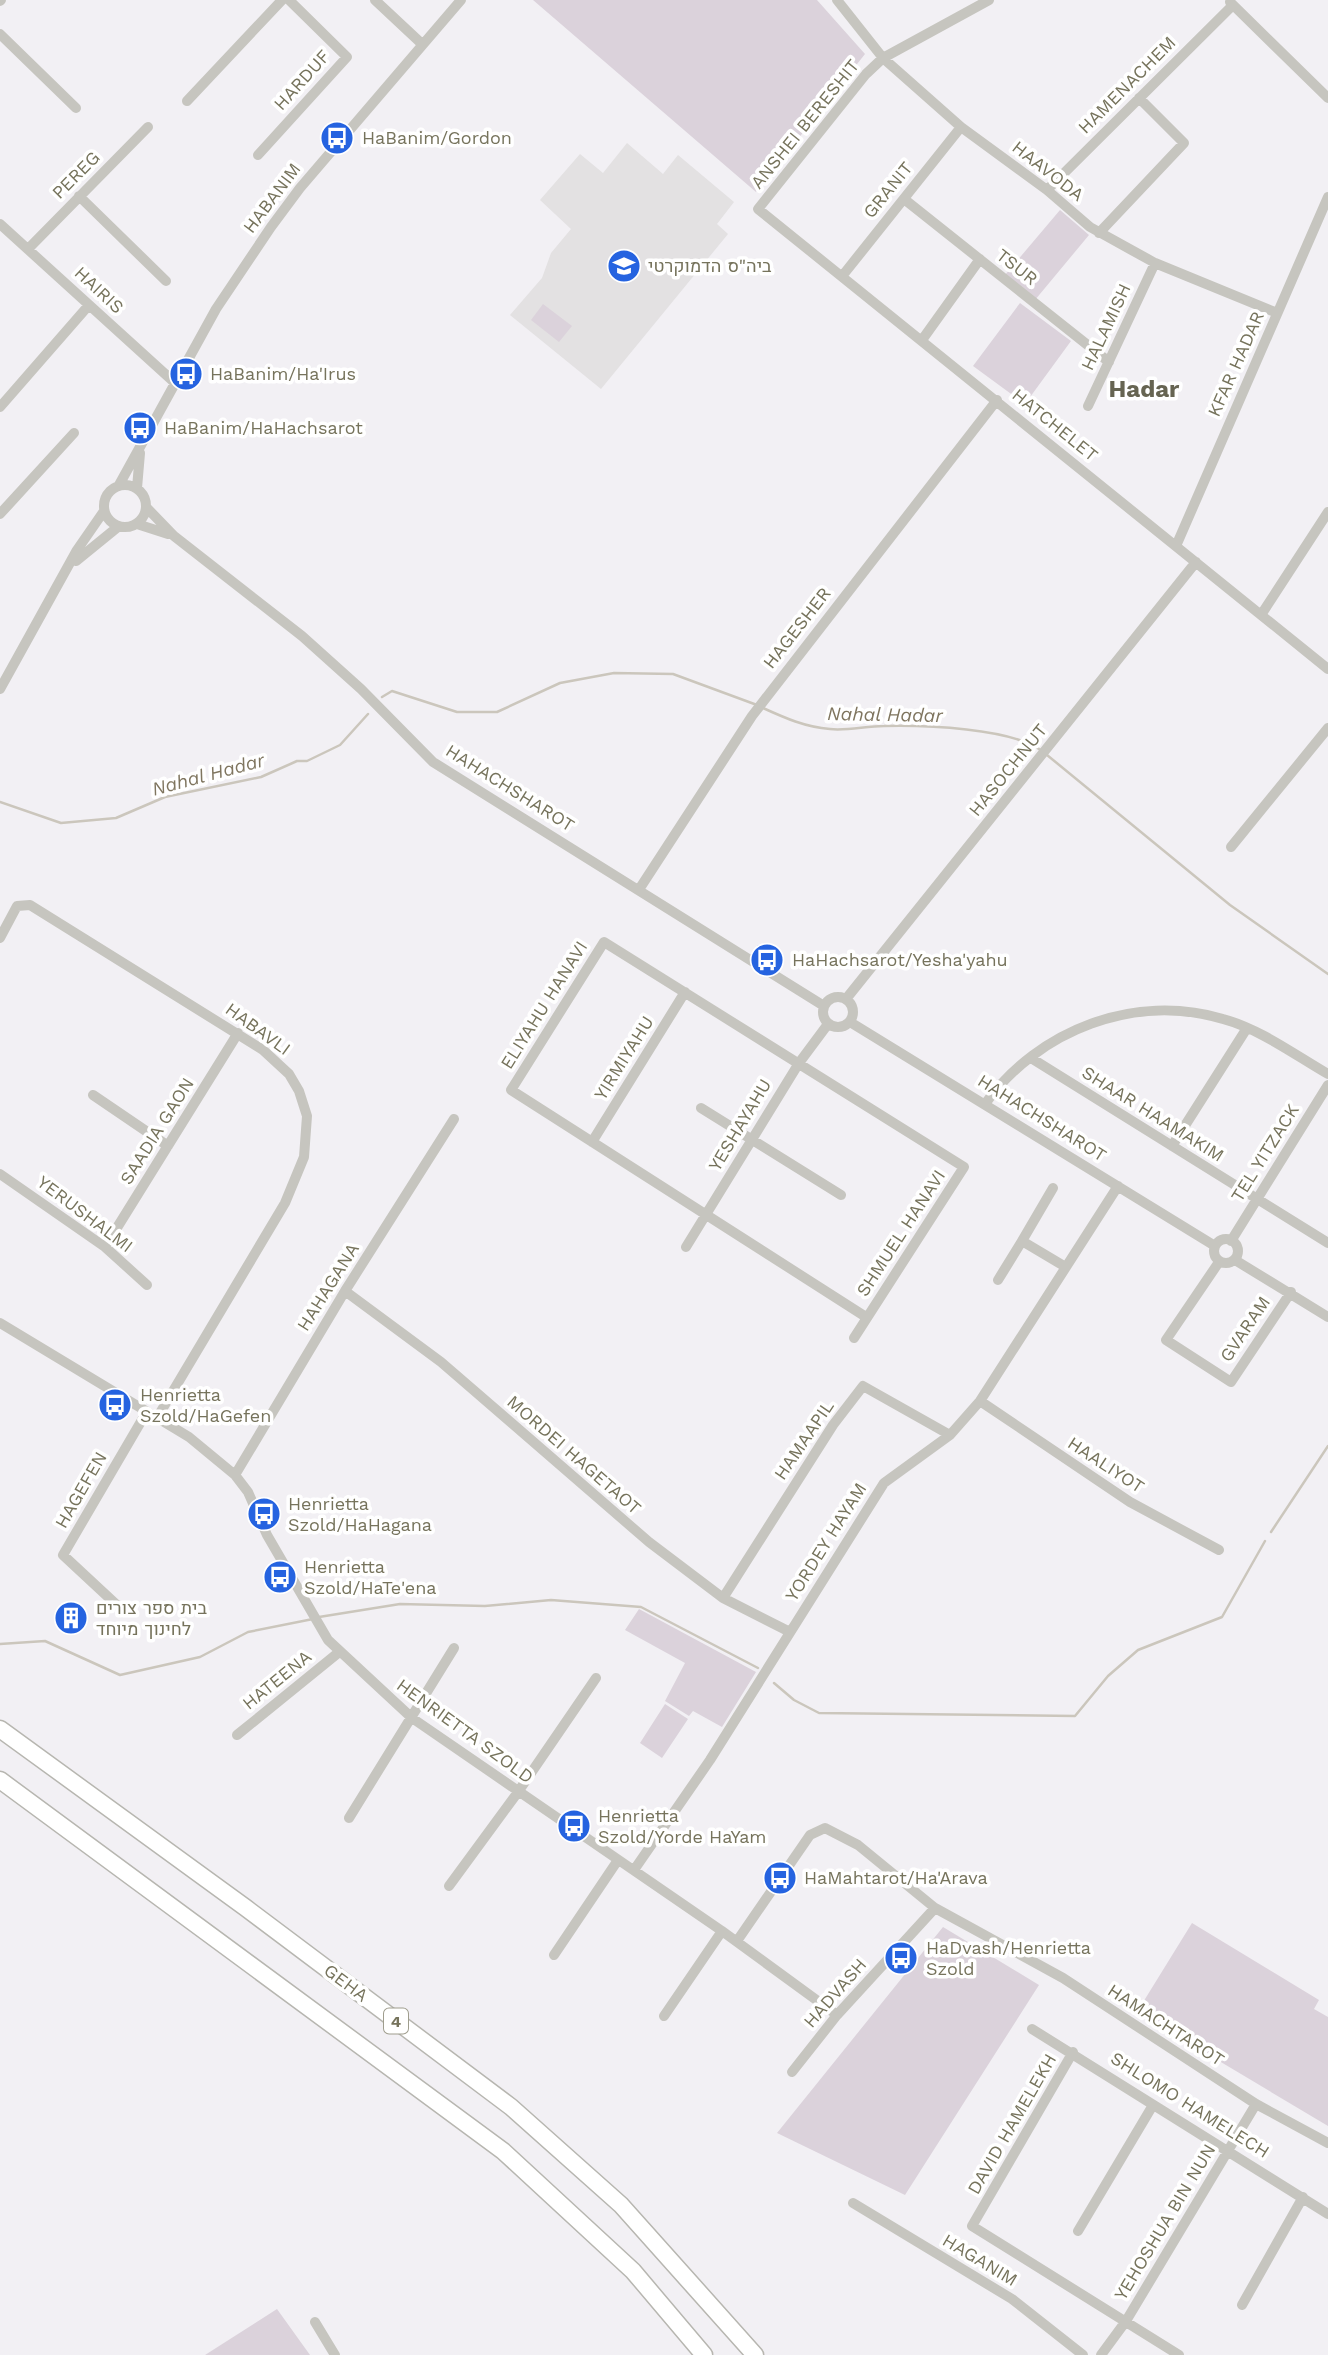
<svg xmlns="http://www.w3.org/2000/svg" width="1328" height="2355" font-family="'Work Sans',Heebo,sans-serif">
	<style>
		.built { fill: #e3e1e2 }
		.green { fill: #dbd2db }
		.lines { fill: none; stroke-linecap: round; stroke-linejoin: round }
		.stream { stroke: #cbc6bc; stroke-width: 2.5 }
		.highway-casing { stroke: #b7b6b0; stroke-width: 19 }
		.minor { stroke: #c6c5bf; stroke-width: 10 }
		.highway { stroke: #fff; stroke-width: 16 }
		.labels { text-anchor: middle; stroke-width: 7; stroke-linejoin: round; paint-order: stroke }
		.shield { fill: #fff; stroke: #9f9d8d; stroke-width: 2 }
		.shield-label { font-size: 16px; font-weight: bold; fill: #76735c }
		.street-label { font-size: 18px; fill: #76735c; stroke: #fff }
		.poi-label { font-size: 18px; fill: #76735c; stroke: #fff; text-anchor: start }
		.water-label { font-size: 19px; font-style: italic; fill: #7f755f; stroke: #fff }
		.district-label { font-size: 24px; font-weight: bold; fill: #666452; stroke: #fff }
	</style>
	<rect width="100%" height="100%" fill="#f2f0f4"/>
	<!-- built -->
	<path class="built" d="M 627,143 L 663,174 L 678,155 L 734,202 L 717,224 L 728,234 L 601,389 L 510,315 L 542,278 L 551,253 L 571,229 L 540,200 L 580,154 L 603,173 Z"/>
	<!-- green -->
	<path class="green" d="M 533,0 L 817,0 L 865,54 L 756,192 Z
		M 1060,210 L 1089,235 L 1035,300 L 1005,275 Z
		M 1020,303 L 1071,341 L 1025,404 L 973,366 Z
		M 543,304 L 572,326 L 559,342 L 531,320 Z
		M 639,1609 L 756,1672 L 722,1727 L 693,1711 L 689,1716 L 665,1701 L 685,1663 L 625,1630 Z
		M 665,1704 L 688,1719 L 662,1758 L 640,1743 Z
		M 1192,1923 L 1319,2000 L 1314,2009 L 1328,2017 L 1328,2126 L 1137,2012 Z
		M 943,1927 L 1039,1985 L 905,2195 L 777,2133 Z
		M 277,2309 L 310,2355 L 205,2355 Z"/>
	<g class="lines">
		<!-- stream -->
		<path class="stream" d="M 382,697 L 392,691 L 457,712 L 497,712 L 560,683 L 614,673 L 673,674 L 757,705
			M 763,708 C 785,718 805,727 830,729 C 847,731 866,726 884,726 C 923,725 1012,728 1042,751
			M 1047,755 L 1230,905 L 1328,974
			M 0,802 L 61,823 L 116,818 L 165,797 L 261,777 L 297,761 L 307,761 L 340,745 L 368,714
			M 1271,1532 L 1328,1446
			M 319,1617 L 400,1604 L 485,1606 L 551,1600 L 641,1607 L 758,1668
			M 0,1644 L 45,1641 L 120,1675 L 200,1657 L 248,1632 L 313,1619
			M 774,1683 L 794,1700 L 819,1713 L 1075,1716 L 1108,1676 L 1138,1650 L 1222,1617 L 1265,1541"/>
		<defs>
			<path id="highway" d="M 0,1729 L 246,1908 L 511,2107 L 621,2205 L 755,2355
				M 0,1780 L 503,2151 L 633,2271 L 704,2355"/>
		</defs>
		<!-- highway casing -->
		<use href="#highway" class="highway-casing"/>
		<!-- minor -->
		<path class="minor" d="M 375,0 L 422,44
			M 837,0 L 883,58 L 961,127 L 1047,190 L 1090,227 L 1155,263 L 1277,313
			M 989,0 L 883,58 L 866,74 L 758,209 L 1328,669
			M 0,1 L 1,0
			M 1230,2 L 1328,98
			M 0,34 L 76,108
			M 187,101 L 282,0
			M 258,155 L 347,57 L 289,0
			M 1047,190 L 1233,5
			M 79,196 L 166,281
			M 904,199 L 1109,362
			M 0,224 L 174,382
			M 1099,233 L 1184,143 L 1139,98
			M 29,248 L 148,127
			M 843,275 L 961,127
			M 922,340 L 980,259
			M 1088,406 L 1155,263
			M 0,407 L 89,305
			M104 506a21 21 0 1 1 42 0a21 21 0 1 1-42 0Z
			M 119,485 L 216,309 L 271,227 L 300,188 L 461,0
			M 137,488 L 140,453
			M 146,507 L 174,536 L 302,636 L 361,689 L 433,762 L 824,1006
			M 0,514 L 74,433
			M 137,524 L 168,534
			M 1176,546 L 1328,197
			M 76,561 L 119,526
			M 1261,615 L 1328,512
			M 0,689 L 77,550 L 104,511
			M 1231,847 L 1328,728
			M 640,888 L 752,716 L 997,400
			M 0,938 L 17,906 L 30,905 L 263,1050 L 289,1074 L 299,1091 L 307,1116 L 304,1157 L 285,1203 L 157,1418
			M823 1012a15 15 0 1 1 30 0a15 15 0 1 1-30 0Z
			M 846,999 L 1196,562
			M 850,1022 L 1215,1246
			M 1031,1058 L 1328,1243
			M 93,1095 L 168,1146
			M 985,1104 C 1039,1029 1135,993 1223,1019 C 1260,1029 1295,1055 1328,1074
			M 701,1108 L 841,1195
			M 592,1142 L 685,992
			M 1172,1146 L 1247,1028
			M 0,1174 L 105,1247 L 147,1285
			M 1053,1188 L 1022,1241 L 1064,1266
			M1214 1251a12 12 0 1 1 24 0a12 12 0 1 1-24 0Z
			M 1231,1241 L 1328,1085
			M 105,1247 L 238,1033
			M 686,1247 L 799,1063 L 828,1024
			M 1235,1260 L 1328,1317
			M 1219,1262 L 1166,1340 L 1231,1382 L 1291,1292
			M 998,1280 L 1022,1241
			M 345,1291 L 441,1362 L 649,1542 L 723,1598 L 790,1632
			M 0,1323 L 189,1437 L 235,1475 L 248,1492 L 267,1535 L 328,1640 L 412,1718 L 722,1931 L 837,2015
			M 854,1338 L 964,1167 L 604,942 L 511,1090 L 866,1317
			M 980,1401 L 1130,1502 L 1219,1550
			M 235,1475 L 345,1291 L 454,1119
			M 723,1598 L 833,1425 L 863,1386 L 950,1435
			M 120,1608 L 63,1555 L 146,1413
			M 237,1735 L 338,1653
			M 349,1818 L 454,1648
			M 634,1870 L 710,1760 L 884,1483 L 950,1435 L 980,1401 L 1118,1186
			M 449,1886 L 518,1792 L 596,1678
			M 737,1941 L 810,1835 L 825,1828 L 858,1845 L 935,1908 L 1063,1978 L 1256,2104 L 1328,2143
			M 554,1955 L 618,1860
			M 664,2016 L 722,1931
			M 1032,2029 L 1328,2214
			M 1073,2052 L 972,2226 L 1179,2355
			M 792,2072 L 837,2015 L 935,1908
			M 853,2203 L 1012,2299 L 1083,2355
			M 1078,2231 L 1153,2105
			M 1242,2305 L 1303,2197
			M 315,2322 L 335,2355
			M 1101,2355 L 1126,2321 L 1256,2104"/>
		<!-- highway -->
		<use href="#highway" class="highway"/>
	</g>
	<!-- icons -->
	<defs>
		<symbol id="bus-disc" viewBox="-11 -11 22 22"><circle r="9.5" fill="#2563e0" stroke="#fff"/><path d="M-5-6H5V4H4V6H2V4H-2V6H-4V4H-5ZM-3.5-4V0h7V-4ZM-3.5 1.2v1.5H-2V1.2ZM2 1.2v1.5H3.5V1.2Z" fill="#fff"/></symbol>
		<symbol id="school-disc" viewBox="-11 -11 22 22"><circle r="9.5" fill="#2563e0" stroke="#fff"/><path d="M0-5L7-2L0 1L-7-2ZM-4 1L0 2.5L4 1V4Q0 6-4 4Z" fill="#fff"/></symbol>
		<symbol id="building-disc" viewBox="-11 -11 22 22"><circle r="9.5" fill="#2563e0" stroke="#fff"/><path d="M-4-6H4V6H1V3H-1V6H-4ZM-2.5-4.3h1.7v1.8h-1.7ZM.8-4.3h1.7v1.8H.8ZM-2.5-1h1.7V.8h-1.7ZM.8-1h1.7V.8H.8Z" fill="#fff"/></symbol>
	</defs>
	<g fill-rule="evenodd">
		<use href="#bus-disc" x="318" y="119" width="38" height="38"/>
		<use href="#school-disc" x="605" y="247" width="38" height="38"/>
		<use href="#bus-disc" x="167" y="355" width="38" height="38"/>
		<use href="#bus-disc" x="121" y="409" width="38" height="38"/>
		<use href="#bus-disc" x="748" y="941" width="38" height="38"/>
		<use href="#bus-disc" x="96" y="1386" width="38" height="38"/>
		<use href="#bus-disc" x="245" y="1495" width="38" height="38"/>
		<use href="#bus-disc" x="261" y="1558" width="38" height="38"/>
		<use href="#building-disc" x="52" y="1599" width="38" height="38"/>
		<use href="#bus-disc" x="555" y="1807" width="38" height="38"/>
		<use href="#bus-disc" x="761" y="1859" width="38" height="38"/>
		<use href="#bus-disc" x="882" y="1939" width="38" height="38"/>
	</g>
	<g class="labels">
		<!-- shield labels -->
		<rect class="shield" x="384" y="2008.5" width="24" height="25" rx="5"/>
		<g class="shield-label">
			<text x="396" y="2027">4</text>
		</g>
		<!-- street labels -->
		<g class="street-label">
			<text transform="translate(302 80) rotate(-48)" y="6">HARDUF</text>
			<text transform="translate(1127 85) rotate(-45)" y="6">HAMENACHEM</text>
			<text transform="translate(805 124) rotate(-51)" y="6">ANSHEI BERESHIT</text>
			<text transform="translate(1048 171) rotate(38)" y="6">HAAVODA</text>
			<text transform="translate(76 175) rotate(-45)" y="6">PEREG</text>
			<text transform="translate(888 190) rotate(-51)" y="6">GRANIT</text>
			<text transform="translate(272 198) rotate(-53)" y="6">HABANIM</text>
			<text transform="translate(1017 267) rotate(38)" y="6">TSUR</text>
			<text transform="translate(99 290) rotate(43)" y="6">HAIRIS</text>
			<text transform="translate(1106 327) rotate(-65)" y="6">HALAMISH</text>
			<text transform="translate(1236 364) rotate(-66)" y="6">KFAR HADAR</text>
			<text transform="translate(1055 425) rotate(39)" y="6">HATCHELET</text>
			<text transform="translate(797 628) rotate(-52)" y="6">HAGESHER</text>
			<text transform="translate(1008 770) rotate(-51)" y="6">HASOCHNUT</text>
			<text transform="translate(510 788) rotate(32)" y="6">HAHACHSHAROT</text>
			<text transform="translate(544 1005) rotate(-58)" y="6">ELIYAHU HANAVI</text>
			<text transform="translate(258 1029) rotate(36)" y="6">HABAVLI</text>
			<text transform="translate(624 1058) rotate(-58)" y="6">YIRMIYAHU</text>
			<text transform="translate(1153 1114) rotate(32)" y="6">SHAAR HAAMAKIM</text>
			<text transform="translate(1042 1118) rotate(32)" y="6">HAHACHSHAROT</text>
			<text transform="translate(740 1125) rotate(-59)" y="6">YESHAYAHU</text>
			<text transform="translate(157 1131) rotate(-58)" y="6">SAADIA GAON</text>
			<text transform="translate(1265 1153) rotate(-58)" y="6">TEL YITZACK</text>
			<text transform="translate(85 1214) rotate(37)" y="6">YERUSHALMI</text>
			<text transform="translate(901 1233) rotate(-57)" y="6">SHMUEL HANAVI</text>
			<text transform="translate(328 1287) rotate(-58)" y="6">HAHAGANA</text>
			<text transform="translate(1245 1329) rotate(-56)" y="6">GVARAM</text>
			<text transform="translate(804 1440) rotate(-56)" y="6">HAMAAPIL</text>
			<text transform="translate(574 1455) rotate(41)" y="6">MORDEI HAGETAOT</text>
			<text transform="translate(1106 1465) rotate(33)" y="6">HAALIYOT</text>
			<text transform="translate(81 1490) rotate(-60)" y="6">HAGEFEN</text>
			<text transform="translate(826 1542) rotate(-58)" y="6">YORDEY HAYAM</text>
			<text transform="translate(277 1680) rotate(-39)" y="6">HATEENA</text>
			<text transform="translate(465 1731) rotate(36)" y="6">HENRIETTA SZOLD</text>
			<text transform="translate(346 1983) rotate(37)" y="6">GEHA</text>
			<text transform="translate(835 1993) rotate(-49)" y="6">HADVASH</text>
			<text transform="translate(1166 2025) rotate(33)" y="6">HAMACHTAROT</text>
			<text transform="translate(1190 2105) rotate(32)" y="6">SHLOMO HAMELECH</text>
			<text transform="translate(1012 2124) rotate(-60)" y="6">DAVID HAMELEKH</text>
			<text transform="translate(1165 2222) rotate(-59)" y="6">YEHOSHUA BIN NUN</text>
			<text transform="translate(980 2260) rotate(31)" y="6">HAGANIM</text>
		</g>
		<!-- poi labels -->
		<g class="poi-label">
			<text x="362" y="144">HaBanim/Gordon</text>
			<text x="648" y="272">ביה"ס הדמוקרטי</text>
			<text x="210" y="380">HaBanim/Ha'Irus</text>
			<text x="164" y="434">HaBanim/HaHachsarot</text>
			<text x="792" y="966">HaHachsarot/Yesha'yahu</text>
			<text x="140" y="1401">Henrietta<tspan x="140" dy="21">Szold/HaGefen</tspan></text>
			<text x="288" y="1510">Henrietta<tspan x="288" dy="21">Szold/HaHagana</tspan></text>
			<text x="304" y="1573">Henrietta<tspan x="304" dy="21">Szold/HaTe'ena</tspan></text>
			<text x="96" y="1614">בית ספר צורים<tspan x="96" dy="21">לחינוך מיוחד</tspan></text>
			<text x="598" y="1822">Henrietta<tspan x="598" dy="21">Szold/Yorde HaYam</tspan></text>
			<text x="804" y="1884">HaMahtarot/Ha'Arava</text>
			<text x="926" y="1954">HaDvash/Henrietta<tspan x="926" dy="21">Szold</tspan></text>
		</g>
		<!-- water labels -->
		<g class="water-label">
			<text transform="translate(885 714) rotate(1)" y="7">Nahal Hadar</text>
			<text transform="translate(208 774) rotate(-15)" y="7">Nahal Hadar</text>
		</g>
		<!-- district labels -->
		<g class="district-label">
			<text x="1144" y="397">Hadar</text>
		</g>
	</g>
</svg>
